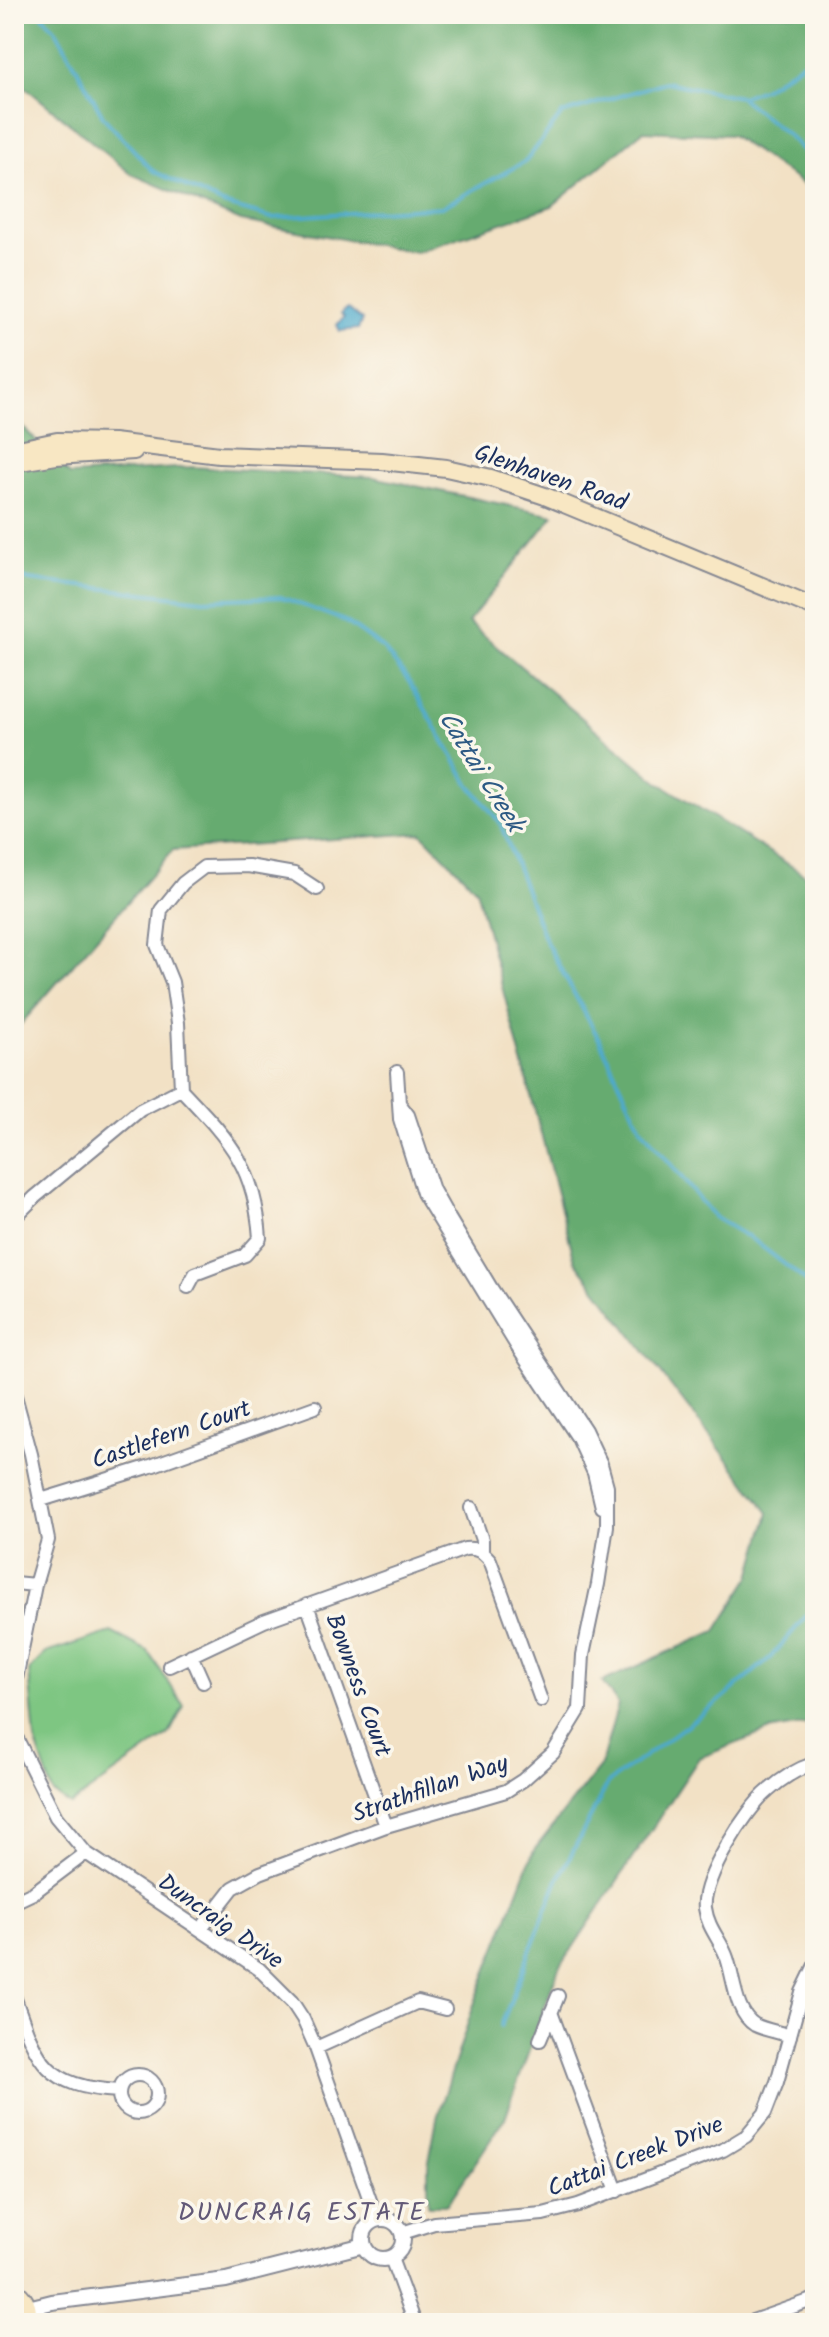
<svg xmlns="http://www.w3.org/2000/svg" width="829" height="2337" font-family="Kalam,sans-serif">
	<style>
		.green { fill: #7ec682; stroke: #4c7a70; stroke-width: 2 }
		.forest { fill: #66ab70; stroke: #406d67; stroke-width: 2 }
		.water { fill: #4eaacc; stroke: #346c95; stroke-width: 2 }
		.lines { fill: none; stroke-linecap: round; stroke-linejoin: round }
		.stream { stroke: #4eaacc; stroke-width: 4 }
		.minor-casing { stroke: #868892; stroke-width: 16 }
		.tertiary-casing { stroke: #868892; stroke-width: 18 }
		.secondary-casing { stroke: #868892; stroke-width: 20 }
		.minor { stroke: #fff; stroke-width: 12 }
		.tertiary { stroke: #fff; stroke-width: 14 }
		.secondary { stroke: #f8e7c3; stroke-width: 16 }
		.labels { text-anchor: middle; stroke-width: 7; stroke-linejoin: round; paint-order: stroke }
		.street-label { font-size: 24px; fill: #1b2f5e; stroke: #fbf7ec }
		.water-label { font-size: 26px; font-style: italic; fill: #2d5a84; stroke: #fbf7ec }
		.neighbourhood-label { font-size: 26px; letter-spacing: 2px; fill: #625977; stroke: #fbf7ec }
	</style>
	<rect width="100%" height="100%" fill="#fbf7ec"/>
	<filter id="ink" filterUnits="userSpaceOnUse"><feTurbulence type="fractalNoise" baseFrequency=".0125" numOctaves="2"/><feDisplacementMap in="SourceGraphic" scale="16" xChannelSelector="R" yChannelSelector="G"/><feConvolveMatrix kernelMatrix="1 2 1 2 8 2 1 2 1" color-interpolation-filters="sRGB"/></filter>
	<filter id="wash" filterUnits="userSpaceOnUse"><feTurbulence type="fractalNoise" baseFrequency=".006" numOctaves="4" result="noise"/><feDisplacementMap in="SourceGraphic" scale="32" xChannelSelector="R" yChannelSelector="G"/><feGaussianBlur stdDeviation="1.8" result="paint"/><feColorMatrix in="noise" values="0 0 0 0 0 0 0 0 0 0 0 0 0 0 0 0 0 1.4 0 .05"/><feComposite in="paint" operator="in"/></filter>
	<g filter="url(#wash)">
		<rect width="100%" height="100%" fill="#f2e1c5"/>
		<!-- green -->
		<path class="green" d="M 111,1632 L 148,1651 L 184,1706 L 169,1734 L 70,1805 L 53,1793 L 35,1740 L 29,1671 L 45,1653 Z"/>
		<!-- forest -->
		<path class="forest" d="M 14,14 L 815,14 L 815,192 L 731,135 L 643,131 L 552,206 L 416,252 L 241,221 L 131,174 L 14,78 Z
			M 14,418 L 70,475 L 192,467 L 373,477 L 554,515 L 468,622 L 658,782 L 815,881 L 815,1723 L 768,1731 L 699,1758 L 558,1970 L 505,2118 L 447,2205 L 428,2205 L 428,2166 L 437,2118 L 473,2007 L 534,1850 L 601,1765 L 618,1704 L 602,1682 L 716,1631 L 751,1576 L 769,1513 L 575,1261 L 476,889 L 421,833 L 173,850 L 14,1032 Z"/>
		<!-- water -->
		<path class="water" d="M 348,309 L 362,320 L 358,329 L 340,331 L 337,325 L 344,317 L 341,314 L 343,311 Z"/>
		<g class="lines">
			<!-- stream -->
			<path class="stream" d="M 41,14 L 56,30 L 104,118 L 153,171 L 223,204 L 272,218 L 442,207 L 526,161 L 562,114 L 665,82 L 740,97 L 790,137 L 815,163
				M 741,97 L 765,88 L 815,54
				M 14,574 L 29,580 L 203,600 L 281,597 L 345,621 L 383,648 L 408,680 L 469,784 L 500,823 L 545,940 L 599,1039 L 641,1128 L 714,1217 L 756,1242 L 806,1281 L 815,1299
				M 501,2026 L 556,1884 L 608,1783 L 717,1703 L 770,1658 L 815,1606"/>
		</g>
	</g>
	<g filter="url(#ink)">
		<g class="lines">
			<defs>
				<path id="minor" d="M 397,1072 L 400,1119 L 423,1193 L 520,1351 L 578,1438 L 594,1473 L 602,1507
					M 181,1089 L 178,1023 L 172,982 L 157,945 L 161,910 L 183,883 L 204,867 L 248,866 L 294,874 L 317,889
					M 181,1089 C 229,1140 255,1165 260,1238 L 245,1255 L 195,1274 L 188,1287
					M 14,1218 L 35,1197 L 140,1110 L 181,1089
					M 14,1392 L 31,1454 L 48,1540 L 35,1585 L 15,1684 L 14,1707
					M 41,1500 L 148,1467 L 315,1407
					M 471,1508 L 482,1540 L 482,1551
					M 14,1583 L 35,1585
					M 307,1605 L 386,1826
					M 191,1655 L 203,1682
					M 169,1666 L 264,1621 L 465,1549 C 477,1548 482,1551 490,1560 L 541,1700
					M 14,1733 L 56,1817 L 86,1853 L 259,1969 L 292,2002 L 303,2019 L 316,2048 L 377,2220
					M 14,1902 L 33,1893 L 86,1853
					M 201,1929 L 233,1888 L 260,1873 L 386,1826 L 506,1791 L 523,1780 L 553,1753 L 580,1709 L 583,1655 L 598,1584 L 607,1526 L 607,1486 L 601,1464 L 585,1430 L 491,1288 L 447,1215 L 433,1190 L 408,1115 L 399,1103
					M 14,1996 C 37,2061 44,2087 119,2091
					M 551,2012 L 617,2191
					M 790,2036 C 779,2032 765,2030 755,2025 C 735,2013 734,1978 727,1958 C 721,1940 708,1929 705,1908 C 701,1880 747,1808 768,1791 C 782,1778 797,1769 815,1763
					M 540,2040 L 558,1996
					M 316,2048 L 418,2002 L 445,2009
					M119 2094a19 19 0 1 1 38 0a19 19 0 1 1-38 0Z
					M 402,2233 L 434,2223 L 543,2214 L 578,2205 L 723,2150 L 746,2136 L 765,2113 L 777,2082 L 802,1992 L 815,1965
					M 391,2258 L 415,2323
					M 747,2323 L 815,2299"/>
				<path id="tertiary" d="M363 2239a20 20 0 1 1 40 0a20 20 0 1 1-40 0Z
					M 28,2308 L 52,2302 L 226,2280 L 364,2245"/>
				<path id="secondary" d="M 14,450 L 57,441 L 113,442 L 219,455 L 382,461 L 446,468 L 491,478 L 545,496 L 815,608
					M 14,463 L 56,456 L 134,451
					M 14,2290 C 26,2298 30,2309 27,2323"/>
			</defs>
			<!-- minor casing -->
			<use href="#minor" class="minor-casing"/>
			<!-- tertiary casing -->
			<use href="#tertiary" class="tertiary-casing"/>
			<!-- secondary casing -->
			<use href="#secondary" class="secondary-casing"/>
			<!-- minor -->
			<use href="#minor" class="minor"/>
			<!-- tertiary -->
			<use href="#tertiary" class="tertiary"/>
			<!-- secondary -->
			<use href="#secondary" class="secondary"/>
		</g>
	</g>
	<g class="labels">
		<!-- street labels -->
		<g class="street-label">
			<text transform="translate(551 477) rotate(19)" y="8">Glenhaven Road</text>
			<text transform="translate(171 1434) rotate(-19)" y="8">Castlefern Court</text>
			<text transform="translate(359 1685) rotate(70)" y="8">Bowness Court</text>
			<text transform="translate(430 1788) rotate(-19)" y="8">Strathfillan Way</text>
			<text transform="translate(221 1921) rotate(35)" y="8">Duncraig Drive</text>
			<text transform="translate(635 2156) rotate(-21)" y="8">Cattai Creek Drive</text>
		</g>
		<!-- water labels -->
		<g class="water-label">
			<text transform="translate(482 771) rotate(58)" y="9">Cattai Creek</text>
		</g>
		<!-- neighbourhood labels -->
		<g class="neighbourhood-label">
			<text x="302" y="2220">DUNCRAIG ESTATE</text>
		</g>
	</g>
	<!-- margin -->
	<rect width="829" height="2337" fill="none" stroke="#fbf7ec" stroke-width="48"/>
</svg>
